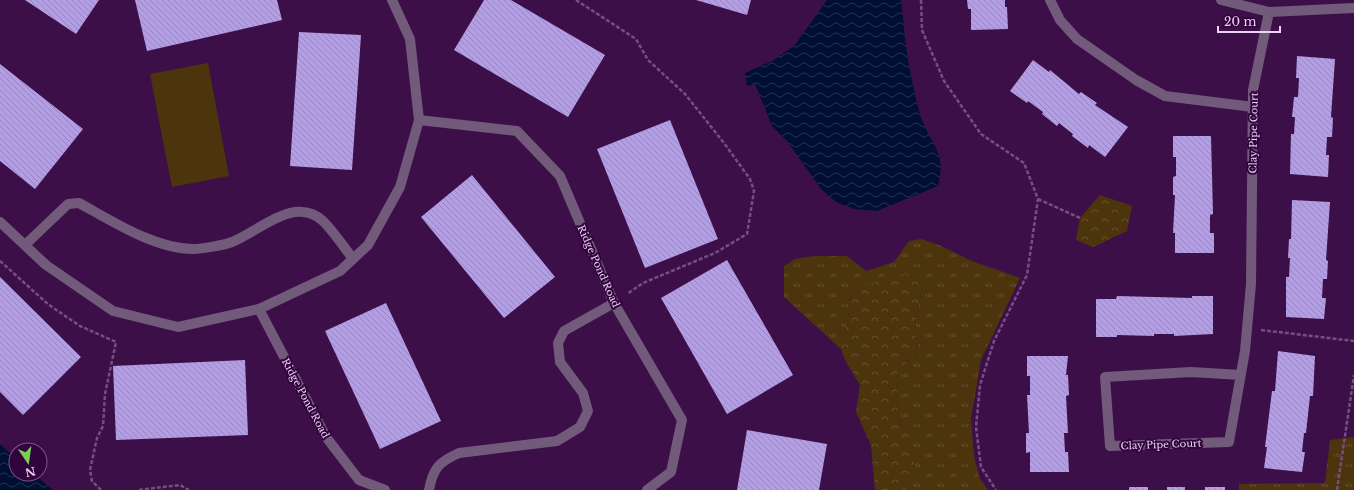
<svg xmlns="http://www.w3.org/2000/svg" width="1354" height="490" font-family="'Libre Baskerville',serif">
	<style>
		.grass { fill: url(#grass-tufts) }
		.forest { fill: url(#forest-crowns) }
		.pitch { fill: #4c350c }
		.water { fill: url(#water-waves) }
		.building { fill: url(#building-back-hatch) }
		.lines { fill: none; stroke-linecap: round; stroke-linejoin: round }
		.path { stroke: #764f81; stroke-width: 2.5; stroke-dasharray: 4 2; stroke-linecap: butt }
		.minor { stroke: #725a7a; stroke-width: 10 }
		.labels { text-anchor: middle; stroke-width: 4; stroke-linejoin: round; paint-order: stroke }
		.street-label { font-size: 10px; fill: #ebd2f4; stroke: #31043d }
	</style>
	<defs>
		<pattern id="grass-tufts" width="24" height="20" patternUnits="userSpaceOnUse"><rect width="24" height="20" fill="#4c350c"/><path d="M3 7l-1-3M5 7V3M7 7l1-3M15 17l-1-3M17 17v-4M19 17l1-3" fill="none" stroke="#665130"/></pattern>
		<pattern id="forest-crowns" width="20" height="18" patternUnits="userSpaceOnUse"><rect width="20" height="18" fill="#4c350c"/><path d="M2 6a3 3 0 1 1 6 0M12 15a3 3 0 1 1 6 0" fill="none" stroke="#665130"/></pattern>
		<pattern id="water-waves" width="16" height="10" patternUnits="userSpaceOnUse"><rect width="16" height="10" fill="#000f33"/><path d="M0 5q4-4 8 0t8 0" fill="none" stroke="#253151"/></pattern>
		<pattern id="building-back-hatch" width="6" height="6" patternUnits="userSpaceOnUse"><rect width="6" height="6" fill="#b39de6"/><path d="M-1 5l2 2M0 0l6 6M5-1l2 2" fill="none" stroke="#9886bf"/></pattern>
	</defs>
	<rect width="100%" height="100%" fill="#3c0f49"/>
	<!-- grass -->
	<path class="grass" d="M 921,239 L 939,245 L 972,261 L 1020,278 L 981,360 L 971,419 L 974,456 L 980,479 L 988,490 L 905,490 L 916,471 L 898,417 L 897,374 L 918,349 L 915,324 L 922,288 L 857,287 L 853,294 L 841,349 L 784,297 L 784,266 L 795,259 L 815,256 L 847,256 L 866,271 L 894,262 L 909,241 Z
		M 1354,437 L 1354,490 L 1239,490 L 1239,484 L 1325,483 L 1330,440 Z"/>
	<!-- forest -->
	<path class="forest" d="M 1100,195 L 1132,206 L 1127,231 L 1093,247 L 1076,240 L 1080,218 Z
		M 917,271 L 922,288 L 915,324 L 918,349 L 897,374 L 898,417 L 917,471 L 905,490 L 875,490 L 871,445 L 856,412 L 860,385 L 845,360 L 841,349 L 853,294 L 857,287 Z"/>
	<!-- pitch -->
	<path class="pitch" d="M 208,63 L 229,176 L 172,187 L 150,74 Z"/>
	<!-- water -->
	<path class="water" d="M 827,0 L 901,0 C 904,23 905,47 910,70 C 913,85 916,102 921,117 C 931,146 947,151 938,186 L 877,211 L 854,209 L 836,202 L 821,189 L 787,141 L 772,126 L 755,84 L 747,86 L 745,73 L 772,61 L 794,46 Z
		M 0,444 L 16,458 L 16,474 L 34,474 L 53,490 L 0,490 Z"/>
	<!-- building -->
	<path class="building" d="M 25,0 L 99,0 L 76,34 Z
		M 135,0 L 277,0 L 282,20 L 147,51 Z
		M 484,0 L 511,0 L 605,55 L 568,117 L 454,50 Z
		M 696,0 L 751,0 L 747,15 Z
		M 967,0 L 1005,0 L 1005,7 L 1007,7 L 1008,29 L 971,30 L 971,9 L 968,9 Z
		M 299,32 L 361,35 L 352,170 L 290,166 Z
		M 1297,56 L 1335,59 L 1331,117 L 1333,118 L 1332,137 L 1327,137 L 1326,155 L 1329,155 L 1328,177 L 1290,174 L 1291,134 L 1294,134 L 1295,117 L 1292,117 L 1294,97 L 1298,97 L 1299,78 L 1296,78 Z
		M 1033,60 L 1049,72 L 1050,70 L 1079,94 L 1081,92 L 1097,103 L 1095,105 L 1128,127 L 1105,157 L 1089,145 L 1088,148 L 1072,136 L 1073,134 L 1059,123 L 1057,126 L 1042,114 L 1043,112 L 1028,101 L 1027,103 L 1010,91 Z
		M 0,64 L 83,129 L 35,189 L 0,161 Z
		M 670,120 L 718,239 L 645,268 L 597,149 Z
		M 1173,136 L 1211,136 L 1213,214 L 1210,215 L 1210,233 L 1214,233 L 1214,253 L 1175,253 L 1175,233 L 1173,233 L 1175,195 L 1173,195 L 1173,177 L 1176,176 L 1176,157 L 1173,157 Z
		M 472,175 L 555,277 L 504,318 L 421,217 Z
		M 1292,200 L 1330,202 L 1326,260 L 1328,261 L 1327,279 L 1323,279 L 1322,298 L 1326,298 L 1324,319 L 1286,317 L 1286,277 L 1289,277 L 1290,258 L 1288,258 L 1289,239 L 1291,239 Z
		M 727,260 L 793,375 L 727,414 L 661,298 Z
		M 0,277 L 81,357 L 23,415 L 0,392 Z
		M 1117,296 L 1192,298 L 1192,296 L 1213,296 L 1213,334 L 1174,336 L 1174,334 L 1154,334 L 1154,336 L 1117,335 L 1117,337 L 1096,337 L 1096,299 L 1116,299 Z
		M 386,303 L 441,421 L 380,449 L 325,331 Z
		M 1278,351 L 1315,356 L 1313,396 L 1310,396 L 1306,433 L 1304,433 L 1302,452 L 1305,452 L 1302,472 L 1264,468 L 1267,447 L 1265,447 L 1272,391 L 1275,391 Z
		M 1027,356 L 1068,356 L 1066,375 L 1068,375 L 1069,395 L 1066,396 L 1068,433 L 1064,433 L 1065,452 L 1068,452 L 1069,472 L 1030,472 L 1030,452 L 1026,453 L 1026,433 L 1029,433 L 1027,395 L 1030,395 L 1030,376 L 1027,376 Z
		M 245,360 L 248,435 L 116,440 L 113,366 Z
		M 747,430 L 827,444 L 819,490 L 737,490 Z
		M 1129,487 L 1148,487 L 1148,490 L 1129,490 Z
		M 1167,487 L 1185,487 L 1185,490 L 1167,490 Z
		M 1205,487 L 1225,487 L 1225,490 L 1205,490 Z"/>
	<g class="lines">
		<!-- path -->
		<path class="path" d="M 576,0 L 636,39 L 648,60 L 685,94 L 724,143 L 750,179 L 754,191 L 747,234 L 715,253 L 643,283 L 627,294
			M 921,0 L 922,30 L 944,81 L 981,134 L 1024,163 L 1038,199 L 1027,275 L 994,341 L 980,385 L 976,427 L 981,467 L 996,490
			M 1038,199 L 1080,218
			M 0,261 L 49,305 L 80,326 L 116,342 L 105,394 L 103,426 L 97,438 L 90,470 L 92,481 L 101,490
			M 1261,330 L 1354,341
			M 139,490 L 180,485 L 189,490
			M 1337,490 L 1354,375"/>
		<!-- minor -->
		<path class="minor" d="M 1050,0 L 1060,20 L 1077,39 L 1136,80 L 1165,96 L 1253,107
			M 1221,0 L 1269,12 L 1354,8
			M 419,120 L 517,131 L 560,176 L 614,303 L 682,420 L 671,472 L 647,490
			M 0,222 L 46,265 L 113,311 L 178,327 L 259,309 L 340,271 L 368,245 L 400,187 L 419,120 L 410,39 L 392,0
			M 25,245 L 68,204 L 79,203 C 112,221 155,249 193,249 C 202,249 224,245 232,242 C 260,231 294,195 323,221 C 334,232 344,247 353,259
			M 259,309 L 326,437 L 359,480 L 385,490
			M 1241,375 L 1191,372 L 1105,377 L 1110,446 L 1229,442 L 1245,351 L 1251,284 L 1253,90 L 1269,12
			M 429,490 C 433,468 439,462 459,453 L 557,441 L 580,427 L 588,411 L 583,393 L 560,362 L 558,343 L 564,331 L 614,303"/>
	</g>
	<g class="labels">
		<!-- street labels -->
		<g class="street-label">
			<text transform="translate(1253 133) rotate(-89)" y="4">Clay Pipe Court</text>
			<text transform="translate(599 266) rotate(66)" y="4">Ridge Pond Road</text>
			<text transform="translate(306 398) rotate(62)" y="4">Ridge Pond Road</text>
			<text transform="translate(1161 444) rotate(-2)" y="4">Clay Pipe Court</text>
		</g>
	</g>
	<!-- north arrow -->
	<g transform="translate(28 462) rotate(167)"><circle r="19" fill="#31043d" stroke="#7b5686"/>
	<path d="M0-3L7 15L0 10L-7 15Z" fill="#7bd156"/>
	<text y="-6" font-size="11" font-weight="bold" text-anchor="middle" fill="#ebd2f4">N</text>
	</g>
	<!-- scale -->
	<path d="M1218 26v6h62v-6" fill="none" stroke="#ebd2f4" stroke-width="2"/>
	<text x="1224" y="26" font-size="12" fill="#ebd2f4" stroke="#31043d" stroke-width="3" paint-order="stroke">20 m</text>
</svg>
